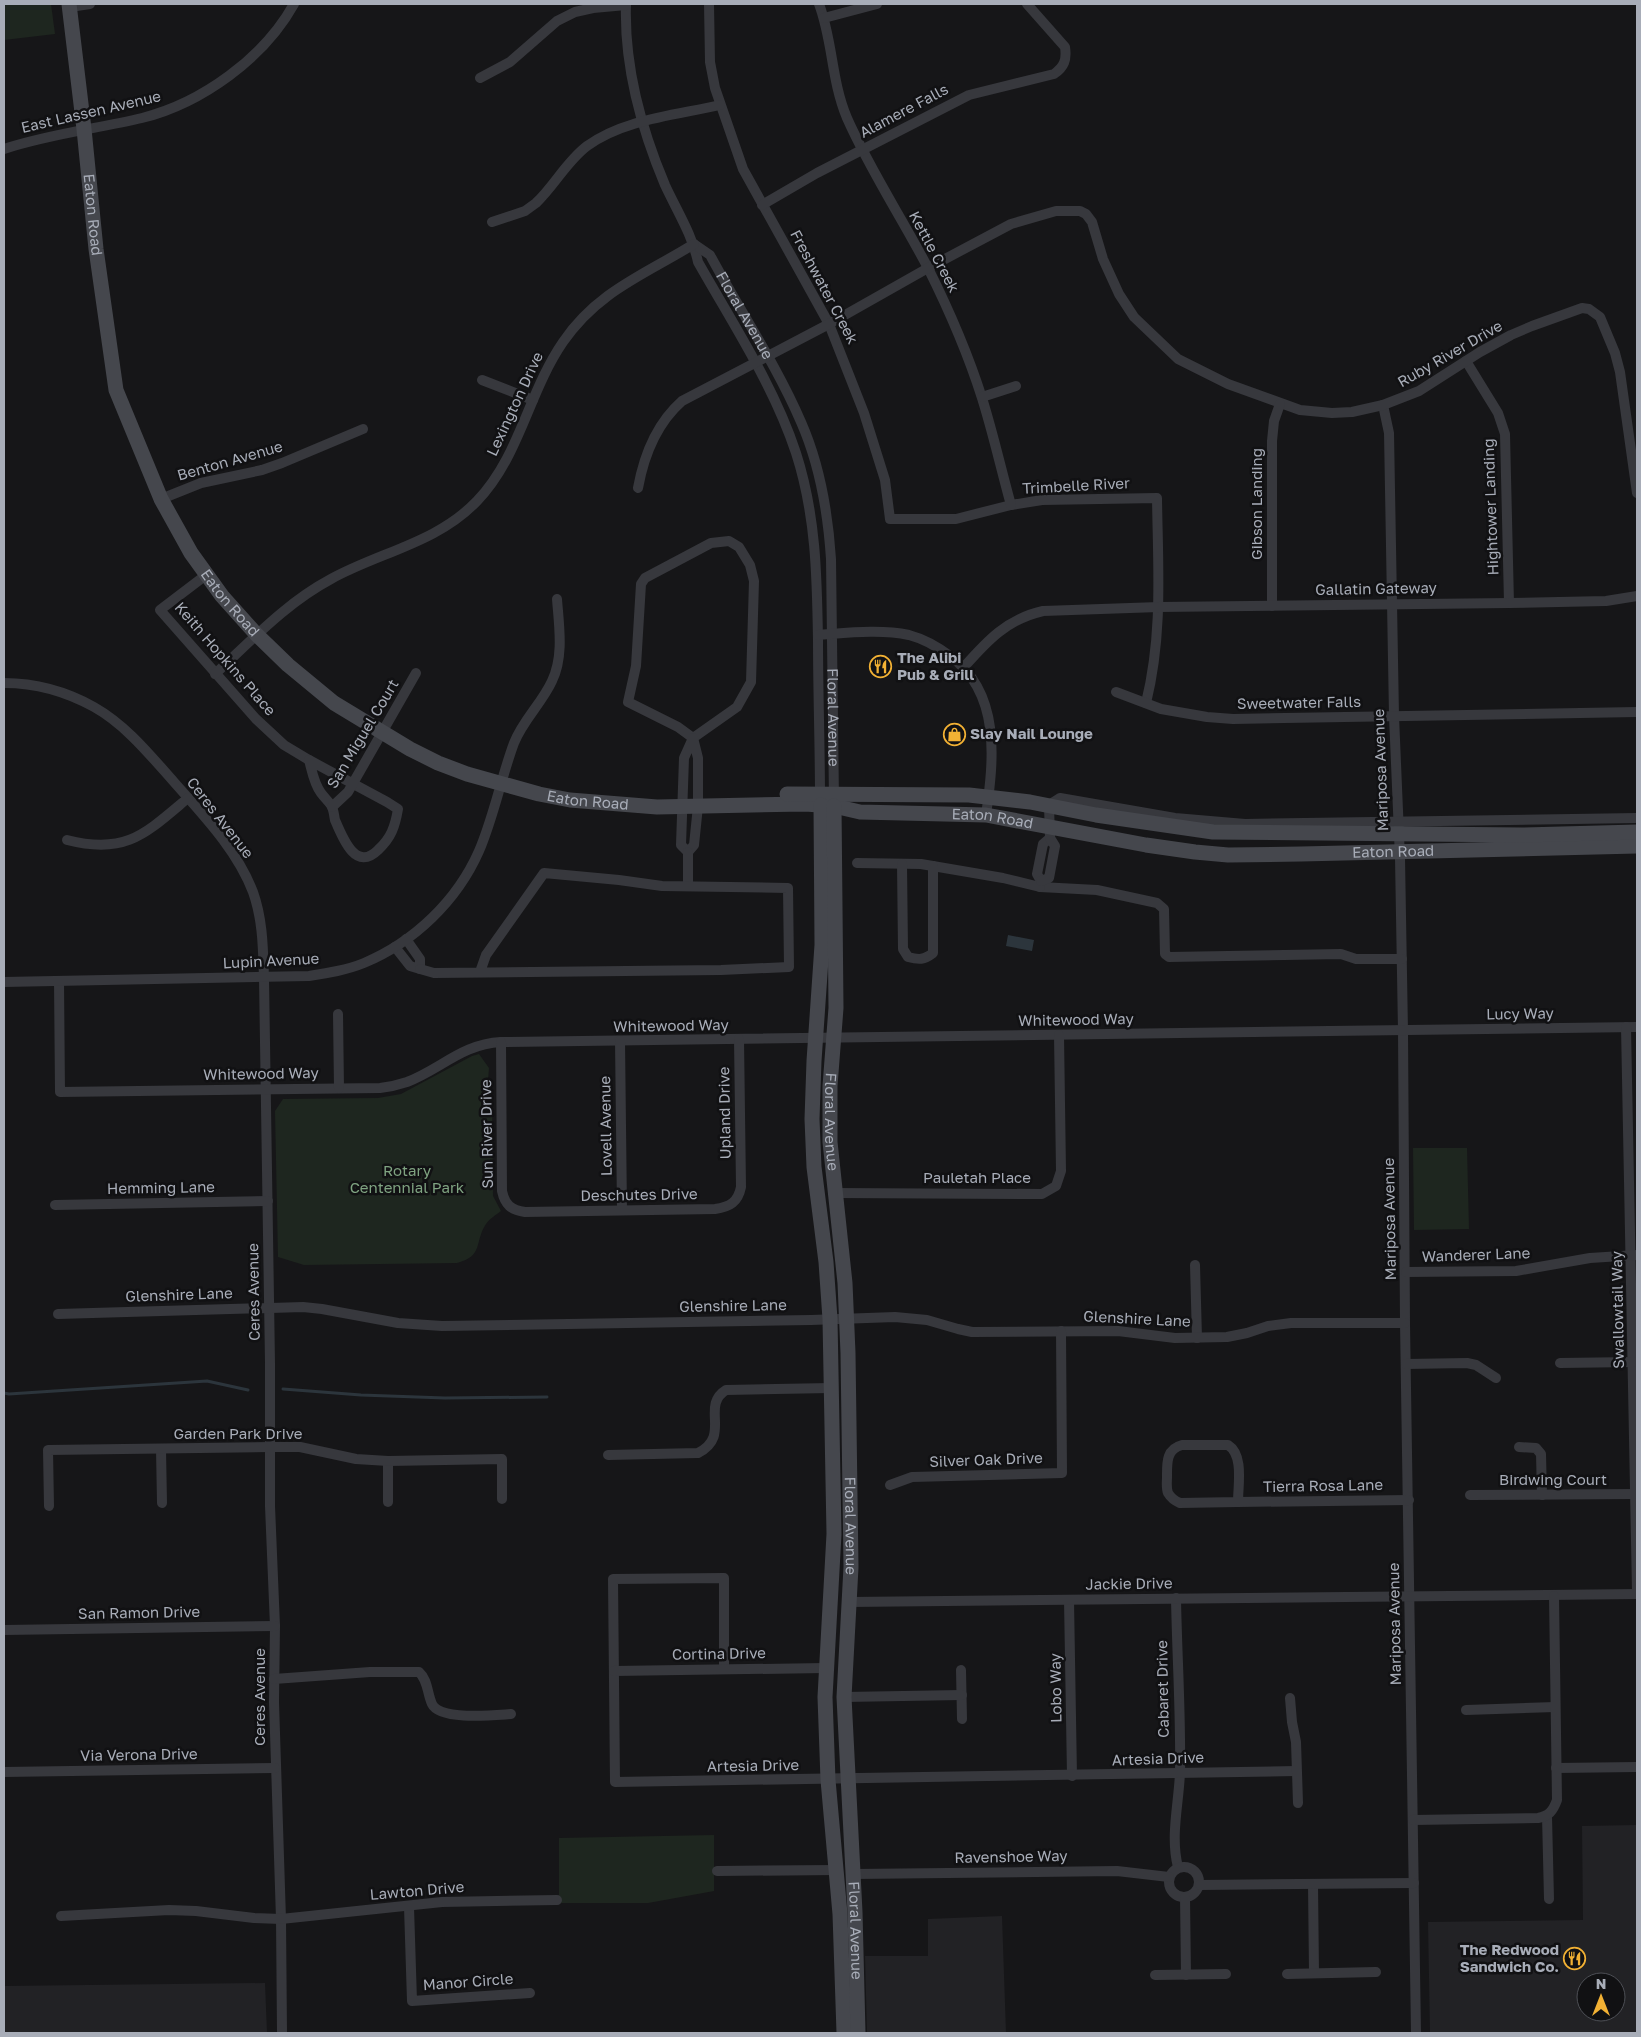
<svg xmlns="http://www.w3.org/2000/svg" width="1641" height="2037" font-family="'Golos Text',sans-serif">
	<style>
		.built { fill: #222225; fill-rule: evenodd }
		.green { fill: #1e261f }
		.water { fill: #2c353c }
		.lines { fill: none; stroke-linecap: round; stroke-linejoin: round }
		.stream { stroke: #2c353c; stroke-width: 3 }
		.street { stroke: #37383d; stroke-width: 10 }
		.secondary { stroke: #45474d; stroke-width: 15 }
		.labels { text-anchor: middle; stroke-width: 5; stroke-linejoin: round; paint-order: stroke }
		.street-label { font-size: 15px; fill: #a8adb8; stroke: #111113 }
		.poi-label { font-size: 15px; font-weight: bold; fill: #a8adb8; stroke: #111113; text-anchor: start }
		.park-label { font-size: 15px; fill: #7fa381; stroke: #111113 }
	</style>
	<rect width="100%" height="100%" fill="#161618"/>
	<!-- built -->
	<path class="built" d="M 1637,1825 L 1637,2033 L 1430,2033 L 1428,1922 L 1583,1920 L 1582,1826 ZM 1586,1982 L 1616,1982 L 1616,2012 L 1586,2012 Z
		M 1002,1916 L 1006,2033 L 867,2033 L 865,1956 L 928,1956 L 928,1919 Z
		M 265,1983 L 267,2033 L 4,2033 L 4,1986 Z"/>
	<!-- green -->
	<path class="green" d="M 4,4 L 51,4 L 55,34 L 4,40 Z
		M 479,1054 L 489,1068 L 487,1093 L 492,1096 L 493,1196 L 501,1211 C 496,1215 489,1219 486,1224 C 474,1242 484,1256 457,1263 L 304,1265 L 278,1257 L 275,1111 L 283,1099 L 378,1098 L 401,1094 L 472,1056 Z
		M 1413,1148 L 1467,1148 L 1469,1229 L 1414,1230 Z
		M 714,1835 L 714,1891 L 648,1903 L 559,1903 L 559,1838 Z"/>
	<!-- water -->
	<path class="water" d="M 1008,935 L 1034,940 L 1032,951 L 1006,946 Z"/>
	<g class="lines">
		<!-- stream -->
		<path class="stream" d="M 283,1389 L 361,1395 L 445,1398 L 547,1397
			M 4,1393 L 9,1394 L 207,1381 L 248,1390"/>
		<!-- street -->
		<g class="street">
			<path d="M 626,4 C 624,66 641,128 665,185 C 677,211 692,234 698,262 C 733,324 774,386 796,453 C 816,515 817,576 818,640 C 818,693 820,746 820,799"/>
			<path d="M 709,4 L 710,62 L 715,88 L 743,169 L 829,324 L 864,413 L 885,480 L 890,519 L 956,519 L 1011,505 L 1042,500 L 1157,498 C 1158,569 1163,634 1146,703"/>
			<path d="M 819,4 C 833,41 831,80 847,118 C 870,170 902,218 928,268 C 949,310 968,354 982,398 C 993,433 1001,469 1011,505"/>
			<path d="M 70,7 L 90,4"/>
			<path d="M 824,18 L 877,4"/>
			<path d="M 480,78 L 510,62 L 557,21 L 575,12 L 593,8 L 626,5"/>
			<path d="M 4,149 C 49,134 96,129 142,118 C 202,103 264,58 294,4"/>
			<path d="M 762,205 L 817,173 L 969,95 L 1054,74 C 1064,67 1067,60 1065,47 L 1027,4"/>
			<path d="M 492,222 L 525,211 L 536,203 C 554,186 567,161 587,146 C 624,119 677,115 720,105"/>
			<path id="s1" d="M 694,244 L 710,255 C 740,311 776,364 801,422 C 820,465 828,513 831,559 L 834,801"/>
			<path d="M 1466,361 L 1498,413 L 1505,434 L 1509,603"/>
			<path d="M 482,380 L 533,400"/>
			<path d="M 982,397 L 1016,386"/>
			<path d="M 1383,405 L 1389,433 L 1394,716 L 1400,858 L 1403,1031 L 1405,1323 L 1416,2033"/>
			<path d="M 638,488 C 644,455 656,424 682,401 L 829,324 L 928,268 L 1011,224 L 1056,211 L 1080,211 L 1086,214 L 1092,222 L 1103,259 L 1119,294 L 1134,317 L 1178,359 L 1228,384 L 1300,410 L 1332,413 L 1352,412 L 1383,405 L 1419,391 L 1480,352 L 1511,335 L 1532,326 L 1582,308 L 1589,309 L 1600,317 L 1615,353 L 1620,372 L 1637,493"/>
			<path d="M 161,499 L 201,483 L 262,470 L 282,463 L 363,429"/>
			<path d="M 729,541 L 739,547 L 750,565 L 754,581 L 751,682 L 737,707 L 693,738 L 678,727 L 628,702 L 636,666 L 641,584 L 645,578 L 711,543 Z"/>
			<path d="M 206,575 L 160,610 L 256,719 L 284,745 L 309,760"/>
			<path d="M 1272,606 L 1272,441 L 1274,421 L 1280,404"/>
			<path d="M 818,635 C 847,633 880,629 909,635 C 924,639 938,647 950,656 C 1001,693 994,759 986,815"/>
			<path d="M 964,667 C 987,641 1007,619 1043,611 L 1159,607 L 1509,603 L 1606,601 L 1637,596"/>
			<path d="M 215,674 C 252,640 286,603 331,579 C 380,552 437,543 477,501 C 520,456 528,393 563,342 C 598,291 644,275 694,244"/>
			<path d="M 4,683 C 35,683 67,692 94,707 C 126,725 150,755 174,782 C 203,815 237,850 253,892 C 263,920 263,949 264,978 L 270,1363 L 270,1506 L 275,1626 L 274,1702 L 281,1919 L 282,2033"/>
			<path d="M 1116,692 L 1161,709 L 1207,717 L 1233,719 L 1637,712"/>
			<path d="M 693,738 L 698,758 L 698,806 L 694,845 L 688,852 L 681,845 L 684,758 Z"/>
			<path d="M 309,760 L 387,802 L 398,809 C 395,827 391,838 378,850 C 356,872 343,839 335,820 C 334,816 334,810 331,805 C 328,801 324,797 321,793 C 314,784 312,771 309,760 Z"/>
			<path d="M 332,807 L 348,792 L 416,673"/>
			<path d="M 1050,838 L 1043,844 L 1037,874 L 1041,881 L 1040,887 L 1097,890 L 1157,903 L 1164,909 L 1165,954 L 1169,957 L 1341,954 L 1356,959 L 1402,959"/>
			<path d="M 67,840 C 126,855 145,834 188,798"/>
			<path d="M 688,852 L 688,886"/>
			<path d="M 857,863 L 921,864 L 1003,878 L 1040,887"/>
			<path d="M 902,864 L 903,949 L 908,957 C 919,960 924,960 933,953 L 933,866"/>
			<path d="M 1041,881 L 1049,878 L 1055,846 L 1050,838 L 1049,805 L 1060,798 L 1175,818 L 1245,824 L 1637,818"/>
			<path d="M 395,947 L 410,966 L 420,969 L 420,959 L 406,939"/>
			<path d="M 420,969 L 434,973 L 721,970 L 789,967 L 788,888 L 662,886 L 619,880 L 544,873 L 486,955 L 480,972"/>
			<path d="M 59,981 L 60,1092 L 380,1088 C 389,1087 398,1085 407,1082 C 441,1069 462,1044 501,1042 L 1637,1027"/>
			<path d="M 4,982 L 309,976 C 328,973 347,970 364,963 C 414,942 457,901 479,851 C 494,816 501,778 514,743 C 523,720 542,703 552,681 C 564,656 559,626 557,599"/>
			<path d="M 338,1014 L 339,1088"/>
			<path d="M 1626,1027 L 1637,1592"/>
			<path d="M 620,1041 L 622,1210"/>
			<path d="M 501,1042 L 502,1191 C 505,1205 511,1210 525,1212 L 715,1209 C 730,1207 738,1202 741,1187 L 739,1039"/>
			<path d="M 834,1193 L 1042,1194 L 1056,1186 L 1061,1171 L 1059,1035"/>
			<path d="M 55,1205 L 268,1201"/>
			<path d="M 1195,1265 L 1197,1338"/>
			<path d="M 1406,1272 L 1516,1271 L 1590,1258 L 1637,1255"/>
			<path d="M 58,1314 L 303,1307 L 322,1309 L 398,1323 L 442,1326 L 811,1320 L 895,1317 L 927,1320 L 958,1329 L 972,1332 L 1118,1331 L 1175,1338 L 1227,1337 L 1247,1333 L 1268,1326 L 1291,1323 L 1405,1323"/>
			<path d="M 1560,1363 L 1634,1362"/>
			<path d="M 1406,1364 L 1467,1363 L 1476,1365 L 1496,1378"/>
			<path d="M 1519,1447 L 1536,1448 L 1541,1454 L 1542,1495"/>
			<path d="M 161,1449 L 162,1503"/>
			<path d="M 608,1455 L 698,1453 C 732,1436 700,1406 726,1390 L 831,1388"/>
			<path d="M 388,1461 L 388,1502"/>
			<path d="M 890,1485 L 912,1477 L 1062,1473 L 1061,1331"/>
			<path d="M 1470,1495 L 1635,1494"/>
			<path d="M 1238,1502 L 1180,1503 C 1175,1501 1171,1498 1168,1493 C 1166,1488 1167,1482 1167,1477 C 1167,1463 1166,1449 1182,1445 L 1228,1445 C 1244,1455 1238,1485 1238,1502 L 1409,1500"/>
			<path d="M 49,1506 L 48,1450 L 270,1447 L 300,1447 L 356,1459 L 388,1461 L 502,1459 L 502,1499"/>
			<path d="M 1176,1598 C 1177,1656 1181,1714 1180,1772 C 1179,1803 1170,1836 1178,1867"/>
			<path d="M 1069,1600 L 1072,1776"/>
			<path d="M 849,1602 L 1637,1594"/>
			<path d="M 4,1630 L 275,1626"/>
			<path d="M 724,1669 L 724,1578 L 613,1579 L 615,1782 L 1296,1771"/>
			<path d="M 961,1670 L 962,1719"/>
			<path d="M 614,1671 L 825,1668"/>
			<path d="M 274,1679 L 370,1672 L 419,1672 C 428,1680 427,1693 432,1704 C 440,1721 495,1715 511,1714"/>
			<path d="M 844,1697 L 962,1695"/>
			<path d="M 1290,1698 L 1292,1722 L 1296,1742 L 1298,1803"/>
			<path d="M 1466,1710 L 1555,1707"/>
			<path d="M 1556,1768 L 1637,1767"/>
			<path d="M 4,1772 L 275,1768"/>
			<path d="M 1547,1816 L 1549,1899"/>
			<path d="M 1413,1820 L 1538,1818 C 1549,1816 1553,1811 1557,1800 L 1554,1596"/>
			<circle cx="1184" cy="1882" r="15"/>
			<path d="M 717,1871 L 837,1870"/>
			<path d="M 854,1874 L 1117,1871 L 1169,1877"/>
			<path d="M 1313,1884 L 1314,1973"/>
			<path d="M 1200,1885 L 1414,1883"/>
			<path d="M 1185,1897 L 1186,1975"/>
			<path d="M 409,1907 L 412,2001 L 530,1993"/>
			<path d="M 61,1916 L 169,1910 L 196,1911 L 254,1918 L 281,1919 L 442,1902 L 557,1900"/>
			<path d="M 1287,1974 L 1376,1972"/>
			<path d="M 1155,1975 L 1226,1974"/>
		</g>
		<!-- secondary -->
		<g class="secondary">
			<path id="s2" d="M 69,4 L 84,129 L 96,249 L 116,390 L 161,499 L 191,553 L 222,596 L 257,635 L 288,665 L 334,703 L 410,749 L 438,763 L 467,774 L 539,794 L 570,800 L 657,807 L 805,804 L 834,806 L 860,812 L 986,815 L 1146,845 L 1195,852 L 1228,855 L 1301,854 L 1637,846"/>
			<path d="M 787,794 L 969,795 L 1030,802 L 1096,815 L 1213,832 L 1522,835 L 1637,832"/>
			<path d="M 821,805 L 822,945 L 814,1061 L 812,1119 L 814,1167 L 826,1262 L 830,1319 L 834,1534 L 825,1697 L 828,1780 L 840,1914 L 844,2033"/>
			<path id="s3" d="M 834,806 L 836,1008 L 830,1086 L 830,1142 L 845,1283 L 848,1353 L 851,1567 L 844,1697 L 855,1912 L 858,2033"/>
		</g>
	</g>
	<!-- icons -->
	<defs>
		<symbol id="restaurant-ring" viewBox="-11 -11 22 22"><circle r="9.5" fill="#111113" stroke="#f2b134" stroke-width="1.5"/><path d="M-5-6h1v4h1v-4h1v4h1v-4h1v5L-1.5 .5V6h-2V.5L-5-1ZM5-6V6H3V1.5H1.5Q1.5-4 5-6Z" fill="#f2b134"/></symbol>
		<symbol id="shop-ring" viewBox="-11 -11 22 22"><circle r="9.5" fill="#111113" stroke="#f2b134" stroke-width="1.5"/><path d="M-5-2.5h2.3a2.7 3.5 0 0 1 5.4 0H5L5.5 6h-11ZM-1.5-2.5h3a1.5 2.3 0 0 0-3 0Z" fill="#f2b134"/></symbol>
	</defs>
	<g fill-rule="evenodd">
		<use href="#restaurant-ring" x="868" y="654" width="25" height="25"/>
		<use href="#shop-ring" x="942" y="722" width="25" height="25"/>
		<use href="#restaurant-ring" x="1562" y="1946" width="25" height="25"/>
	</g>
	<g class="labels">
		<!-- street labels -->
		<g class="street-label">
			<text transform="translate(904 111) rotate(-28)" y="5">Alamere Falls</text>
			<text transform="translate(91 112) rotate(-13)" y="5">East Lassen Avenue</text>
			<text dy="5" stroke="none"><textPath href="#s2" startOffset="212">Eaton Road</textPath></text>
			<text transform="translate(934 252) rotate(62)" y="5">Kettle Creek</text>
			<text transform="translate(824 287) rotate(62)" y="5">Freshwater Creek</text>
			<text dy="5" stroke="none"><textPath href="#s1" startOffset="89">Floral Avenue</textPath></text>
			<text transform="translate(1450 354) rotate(-30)" y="5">Ruby River Drive</text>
			<text transform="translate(515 404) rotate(-65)" y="5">Lexington Drive</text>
			<text transform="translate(230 461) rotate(-16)" y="5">Benton Avenue</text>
			<text transform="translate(1076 486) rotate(-3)" y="5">Trimbelle River</text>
			<text transform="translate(1257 504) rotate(-90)" y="5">Gibson Landing</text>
			<text transform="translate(1491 507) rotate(-92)" y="5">Hightower Landing</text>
			<text transform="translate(1376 589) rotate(-1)" y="5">Gallatin Gateway</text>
			<text dy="5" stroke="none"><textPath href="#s2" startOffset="632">Eaton Road</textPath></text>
			<text transform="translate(225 659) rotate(49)" y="5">Keith Hopkins Place</text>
			<text transform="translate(1299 703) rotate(-1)" y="5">Sweetwater Falls</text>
			<text dy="5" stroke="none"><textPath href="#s1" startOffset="509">Floral Avenue</textPath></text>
			<text transform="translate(363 734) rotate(-59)" y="5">San Miguel Court</text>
			<text transform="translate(1381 770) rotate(-92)" y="5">Mariposa Avenue</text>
			<text dy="5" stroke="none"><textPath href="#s2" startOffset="1052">Eaton Road</textPath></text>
			<text transform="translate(220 818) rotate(52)" y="5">Ceres Avenue</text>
			<text dy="5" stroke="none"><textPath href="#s2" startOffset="1458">Eaton Road</textPath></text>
			<text dy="5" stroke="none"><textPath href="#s2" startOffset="1862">Eaton Road</textPath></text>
			<text transform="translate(271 961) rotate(-3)" y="5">Lupin Avenue</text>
			<text transform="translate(1520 1014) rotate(-1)" y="5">Lucy Way</text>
			<text transform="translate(1076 1020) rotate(-1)" y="5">Whitewood Way</text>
			<text transform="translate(671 1026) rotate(-1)" y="5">Whitewood Way</text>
			<text transform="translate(261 1074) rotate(-1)" y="5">Whitewood Way</text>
			<text transform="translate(725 1113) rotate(-91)" y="5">Upland Drive</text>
			<text dy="5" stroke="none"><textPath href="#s3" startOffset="316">Floral Avenue</textPath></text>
			<text transform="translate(606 1126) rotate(-91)" y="5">Lovell Avenue</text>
			<text transform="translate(487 1134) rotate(-91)" y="5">Sun River Drive</text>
			<text x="977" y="1183">Pauletah Place</text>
			<text transform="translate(161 1188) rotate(-1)" y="5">Hemming Lane</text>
			<text transform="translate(639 1195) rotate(-1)" y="5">Deschutes Drive</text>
			<text transform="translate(1390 1219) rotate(-91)" y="5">Mariposa Avenue</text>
			<text transform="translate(1476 1255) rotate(-2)" y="5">Wanderer Lane</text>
			<text transform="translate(254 1292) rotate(-91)" y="5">Ceres Avenue</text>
			<text transform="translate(179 1295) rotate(-2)" y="5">Glenshire Lane</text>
			<text transform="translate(733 1306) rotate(-1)" y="5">Glenshire Lane</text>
			<text transform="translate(1618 1310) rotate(-91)" y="5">Swallowtail Way</text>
			<text transform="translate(1137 1319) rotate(3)" y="5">Glenshire Lane</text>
			<text x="238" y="1439">Garden Park Drive</text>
			<text transform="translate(986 1460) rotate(-2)" y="5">Silver Oak Drive</text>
			<text x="1553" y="1485">Birdwing Court</text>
			<text transform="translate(1323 1486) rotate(-1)" y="5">Tierra Rosa Lane</text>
			<text dy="5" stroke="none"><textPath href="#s3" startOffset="721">Floral Avenue</textPath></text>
			<text transform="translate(1129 1584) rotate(-1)" y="5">Jackie Drive</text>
			<text transform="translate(139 1613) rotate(-1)" y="5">San Ramon Drive</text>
			<text transform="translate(1395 1624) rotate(-91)" y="5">Mariposa Avenue</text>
			<text transform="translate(719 1654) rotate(-1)" y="5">Cortina Drive</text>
			<text transform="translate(1056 1688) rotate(-91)" y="5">Lobo Way</text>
			<text transform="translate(1163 1689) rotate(-91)" y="5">Cabaret Drive</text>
			<text transform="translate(260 1697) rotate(-90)" y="5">Ceres Avenue</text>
			<text transform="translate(139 1755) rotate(-1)" y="5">Via Verona Drive</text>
			<text transform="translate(1158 1759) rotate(-2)" y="5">Artesia Drive</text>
			<text transform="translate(753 1766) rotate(-1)" y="5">Artesia Drive</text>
			<text transform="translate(1011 1857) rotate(-1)" y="5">Ravenshoe Way</text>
			<text transform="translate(417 1891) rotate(-5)" y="5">Lawton Drive</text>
			<text dy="5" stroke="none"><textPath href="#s3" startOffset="1126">Floral Avenue</textPath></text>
			<text transform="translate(468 1982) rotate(-4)" y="5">Manor Circle</text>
		</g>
		<!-- poi labels -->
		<g class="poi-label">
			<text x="897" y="663">The Alibi<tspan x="897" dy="17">Pub &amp; Grill</tspan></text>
			<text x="970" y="739">Slay Nail Lounge</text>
			<text x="1559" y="1955" text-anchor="end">The Redwood<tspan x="1559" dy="17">Sandwich Co.</tspan></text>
		</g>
		<!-- park labels -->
		<g class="park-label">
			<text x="407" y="1176">Rotary<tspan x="407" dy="17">Centennial Park</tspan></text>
		</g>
	</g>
	<!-- border -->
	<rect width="1641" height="2037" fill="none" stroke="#a8adb8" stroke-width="10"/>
	<!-- north arrow -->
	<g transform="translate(1601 1997)"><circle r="24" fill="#111113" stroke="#4d4f55"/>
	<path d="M0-4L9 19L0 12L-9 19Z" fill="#f2b134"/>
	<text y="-8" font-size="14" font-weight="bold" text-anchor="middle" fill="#a8adb8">N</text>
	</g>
</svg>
